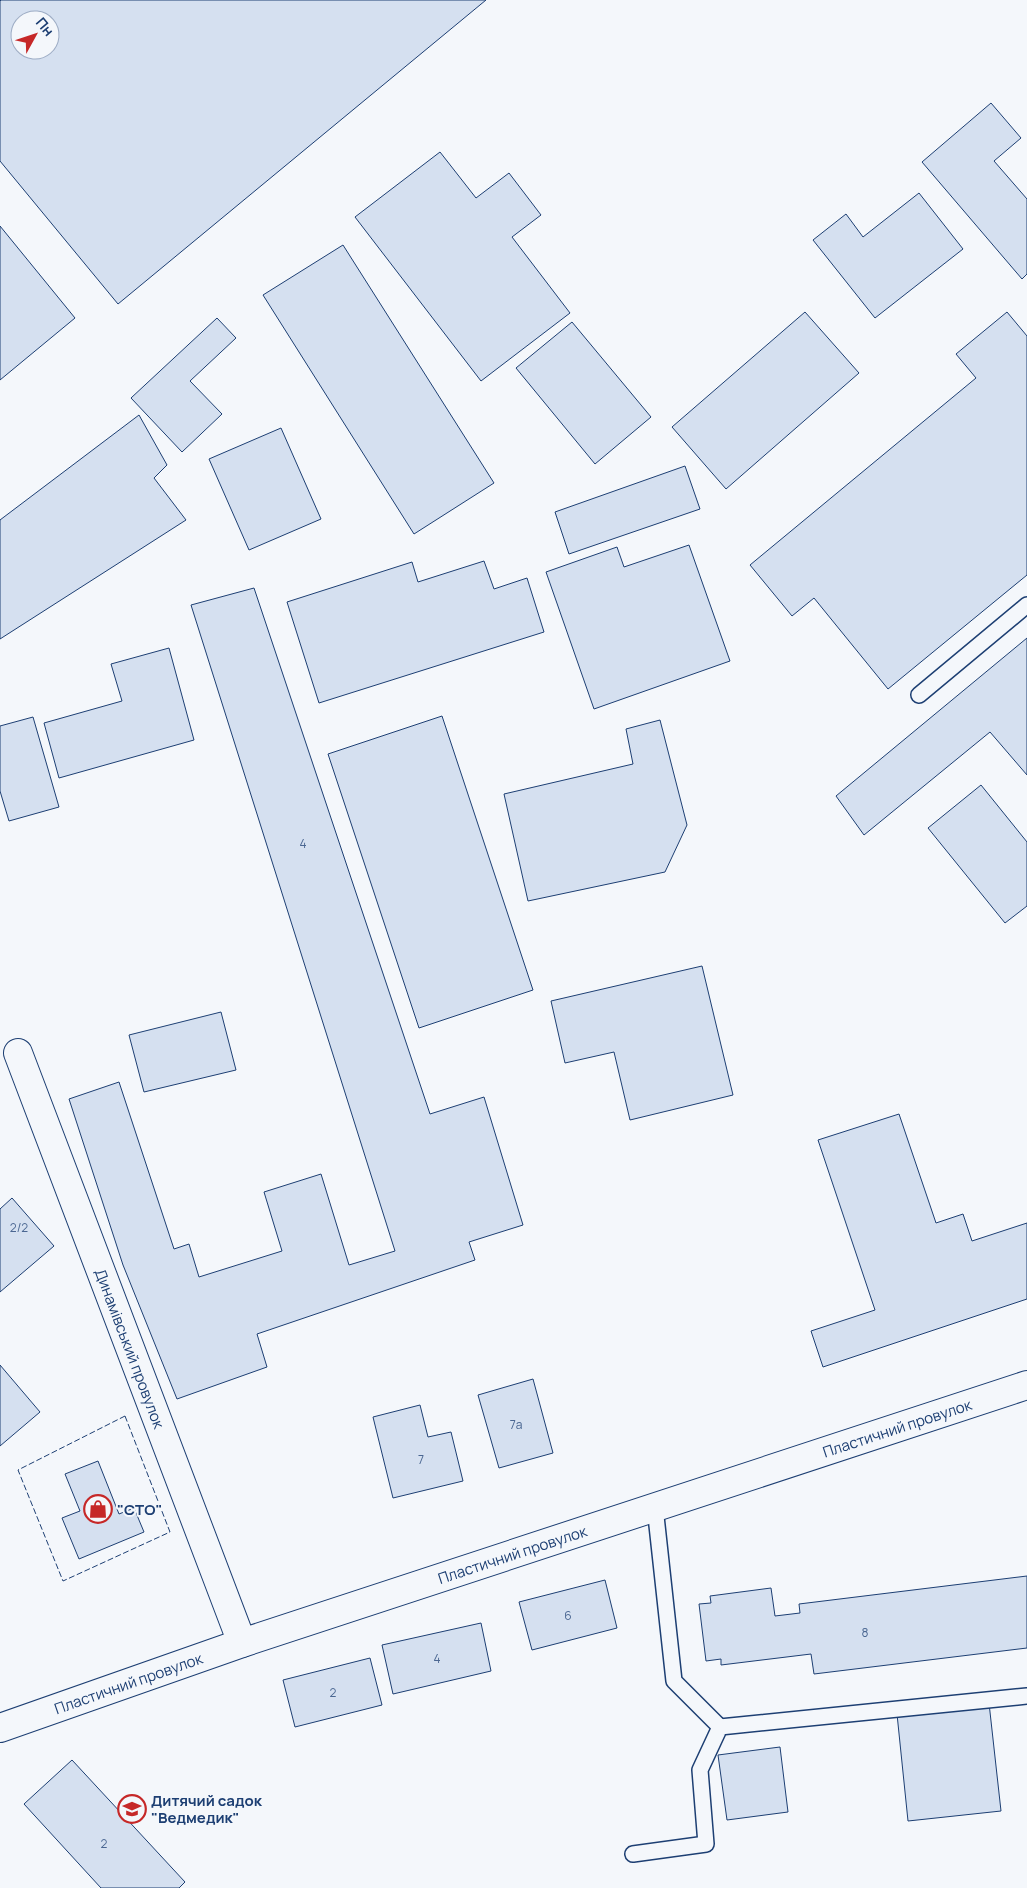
<svg xmlns="http://www.w3.org/2000/svg" width="1027" height="1888" font-family="Manrope,sans-serif">
<style>
.building{fill:#d5e0f0;stroke:#1d3f73;fill-rule:evenodd}
.lines{fill:none;stroke-linecap:round;stroke-linejoin:round}
.lane-casing{stroke:#1d3f73;stroke-width:18}
.street-casing{stroke:#1d3f73;stroke-width:30}
.lane{stroke:#f4f7fb;stroke-width:15}
.street{stroke:#f4f7fb;stroke-width:28}
.fence{stroke:#1d3f73;stroke-width:1;stroke-dasharray:6 2.5;stroke-linecap:butt}
.labels{text-anchor:middle;dominant-baseline:central;stroke-width:4;stroke-linejoin:round;paint-order:stroke}
.number-label{font-size:12px;fill:#4b6792}
.street-label{font-size:15px;fill:#1d3f73;stroke:#f4f7fb}
.poi-label{font-size:15px;font-weight:bold;fill:#1d3f73;stroke:#f4f7fb;text-anchor:start}
</style>
<rect width="100%" height="100%" fill="#f4f7fb"/>
<!-- building -->
<path class="building" d="M1,0H486L118,304L0,161V1ZM20,20H50V50H20Z
M991,103L1021,138L994,161L1027,199V274L1022,279L922,162Z
M440,152L476,198L509,173L541,215L512,237L570,313L481,381L355,217Z
M919,193L963,249L875,318L813,240L846,214L863,237Z
M0,226L75,318L0,380Z
M343,245L494,483L414,534L263,295Z
M805,312L859,373L726,489L672,427Z
M1007,312L1027,336V575L888,689L814,598L792,616L750,565L976,378L956,354Z
M217,318L236,338L190,381L222,414L182,452L131,398Z
M572,322L651,417L595,464L516,368Z
M139,415L167,465L154,478L186,520L0,639V520Z
M281,428L321,519L249,550L209,459Z
M685,466L700,509L569,554L555,512Z
M689,545L730,661L594,709L546,572L617,547L624,567Z
M484,561L494,589L527,578L544,632L319,703L287,602L412,562L418,582Z
M254,588L430,1114L484,1097L523,1225L469,1242L475,1260L257,1334L267,1367L177,1399L123,1265L69,1099L119,1082L174,1249L189,1244L199,1277L282,1251L264,1192L321,1174L349,1265L395,1251L191,605Z
M1027,638V775L990,732L864,835L836,796Z
M169,648L194,740L59,778L44,723L122,701L111,664Z
M442,716L533,990L419,1028L328,754Z
M33,717L59,807L9,821L0,791V726Z
M660,720L687,825L665,872L528,901L504,794L633,764L626,729Z
M981,785L1027,842V906L1005,923L928,828Z
M702,966L733,1095L630,1120L614,1052L565,1063L551,1001Z
M221,1012L236,1070L144,1092L129,1035Z
M899,1114L936,1223L963,1214L972,1241L1027,1223V1299L823,1367L811,1331L875,1310L818,1140Z
M12,1198L54,1246L0,1292V1209Z
M0,1365L40,1412L0,1446Z
M533,1379L553,1453L499,1468L478,1395Z
M420,1405L428,1437L451,1432L463,1481L393,1498L373,1417Z
M98,1461L119,1514L134,1508L144,1532L79,1559L62,1518L80,1511L65,1474Z
M1027,1576V1648L814,1674L811,1654L721,1665V1659L706,1661L699,1604L711,1603L710,1596L771,1588L775,1616L800,1613L799,1604Z
M605,1580L617,1628L532,1650L519,1602Z
M481,1623L491,1671L393,1694L382,1645Z
M370,1658L382,1705L295,1727L283,1680Z
M989,1703L1001,1811L908,1821L897,1714Z
M780,1747L788,1812L727,1820L718,1755Z
M72,1760L185,1882L179,1888H101L24,1804Z"/>
<g class="lines">
<defs>
<path id="lane" d="M919,695L1027,605
M655,1507L674,1681L720,1727L1027,1696
M633,1854L706,1844L700,1770L720,1727"/>
<g id="street">
<path id="s1" d="M18,1053L242,1643"/>
<path id="s2" d="M0,1728L242,1643L1027,1385"/>
</g>
</defs>
<!-- lane casing -->
<use href="#lane" class="lane-casing"/>
<!-- street casing -->
<use href="#street" class="street-casing"/>
<!-- lane -->
<use href="#lane" class="lane"/>
<!-- street -->
<use href="#street" class="street"/>
<!-- fence -->
<path class="fence" d="M125,1416L170,1532L63,1581L18,1470Z"/>
</g>
<!-- icons -->
<defs>
<symbol id="shop-ring" viewBox="-11 -11 22 22"><circle r="9.5" fill="#f4f7fb" stroke="#c62828" stroke-width="1.5"/><path d="M-5-2.5h2.3a2.7 3.5 0 0 1 5.4 0H5L5.5 6h-11ZM-1.5-2.5h3a1.5 2.3 0 0 0-3 0Z" fill="#c62828"/></symbol>
<symbol id="school-ring" viewBox="-11 -11 22 22"><circle r="9.5" fill="#f4f7fb" stroke="#c62828" stroke-width="1.5"/><path d="M0-5L7-2L0 1L-7-2ZM-4 1L0 2.5L4 1V4Q0 6-4 4Z" fill="#c62828"/></symbol>
</defs>
<g fill-rule="evenodd">
<use href="#shop-ring" x="82" y="1493" width="32" height="32"/>
<use href="#school-ring" x="116" y="1793" width="32" height="32"/>
</g>
<g class="labels">
<!-- number labels -->
<g class="number-label">
<text x="303" y="843">4</text>
<text x="19" y="1227">2/2</text>
<text x="516" y="1424">7а</text>
<text x="421" y="1459">7</text>
<text x="568" y="1615">6</text>
<text x="865" y="1632">8</text>
<text x="437" y="1658">4</text>
<text x="333" y="1692">2</text>
<text x="104" y="1843">2</text>
</g>
<!-- street labels -->
<g class="street-label">
<text stroke="none"><textPath href="#s1" startOffset="316">Динамівський провулок</textPath></text>
<text stroke="none"><textPath href="#s2" startOffset="946">Пластичний провулок</textPath></text>
<text stroke="none"><textPath href="#s2" startOffset="541">Пластичний провулок</textPath></text>
<text stroke="none"><textPath href="#s2" startOffset="136">Пластичний провулок</textPath></text>
</g>
<!-- poi labels -->
<g class="poi-label">
<text x="117" y="1509">"СТО"</text>
<text x="151" y="1800">Дитячий садок<tspan x="151" dy="17">"Ведмедик"</tspan></text>
</g>
</g>
<!-- north arrow -->
<g transform="translate(35 35) rotate(50)"><circle r="24" fill="#f4f7fb" stroke="#9eadc5"/>
<path d="M0-4L9 19L0 12L-9 19Z" fill="#c62828"/>
<text y="-8" font-size="14" font-weight="bold" text-anchor="middle" fill="#1d3f73">Пн</text>
</g>
</svg>
